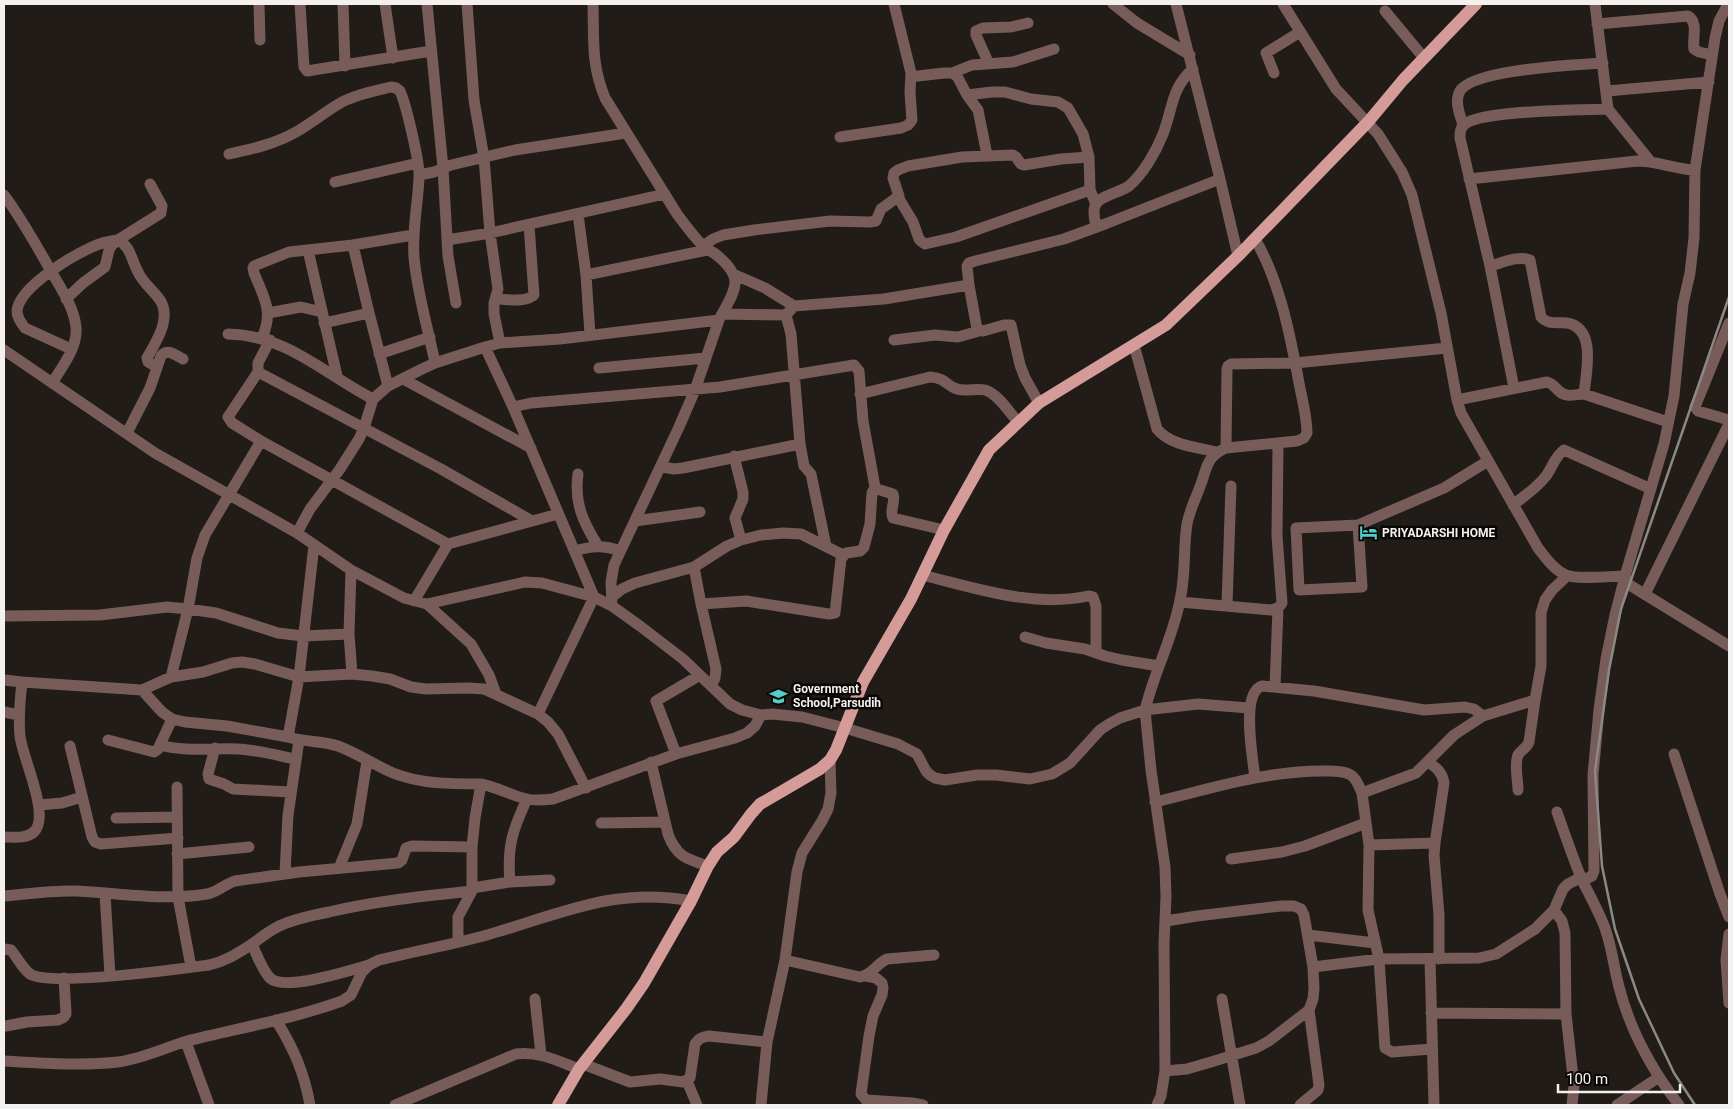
<svg xmlns="http://www.w3.org/2000/svg" width="1733" height="1109" font-family="Roboto,sans-serif">
<style>
.lines{fill:none;stroke-linecap:round;stroke-linejoin:round}
.minor{stroke:#775c5a;stroke-width:11}
.major{stroke:#d49b98;stroke-width:12}
.rail{stroke:#8c8884;stroke-width:2.5}
.labels{text-anchor:middle;dominant-baseline:central;stroke-width:5;stroke-linejoin:round;paint-order:stroke}
.poi-label{font-size:12px;font-weight:bold;fill:#f4f0ed;stroke:#090705;text-anchor:start}
</style>
<rect width="100%" height="100%" fill="#211c17"/>
<g class="lines">
<!-- minor -->
<path class="minor" d="M259,4L260,40
M300,4L304,67L307,71L431,51
M343,4L345,66
M385,4L393,58
M427,4L443,168L448,256L456,303
M467,4L474,100L484,158L490,233L498,289L494,303V314L500,343
M894,4L911,73L913,76H918L944,73H952L957,76L967,95L978,110L987,155
M1113,4L1137,23L1190,55
M1176,4L1220,179L1238,256
M1283,4L1336,89L1378,134L1402,172L1412,195L1441,313L1457,400L1461,413L1538,548C1546,558 1554,570 1566,575C1578,580 1611,576 1625,576L1628,584L1729,646
M1595,4L1608,109L1650,161
M1385,11L1424,58
M1597,24L1688,16C1699,23 1692,38 1694,49L1699,52L1712,55
M988,62L976,35V31L983,28L1011,27L1028,23
M952,73L972,65L1013,62L1054,49
M1274,73L1266,53L1300,32
M1607,91L1709,82
M967,95L992,92H1005L1031,99L1058,102L1068,108L1083,134L1089,157L1090,190L1096,204
M1463,125C1460,115 1454,101 1460,91C1473,69 1577,65 1603,63
M840,137L901,128L908,125L912,120L910,92L911,73
M229,154C252,149 275,144 296,132C312,123 326,111 342,102C357,94 374,91 391,87L396,88L400,91C406,104 420,163 419,177C418,204 412,230 414,257C417,293 428,328 435,363
M419,175L434,172L451,165L515,150L626,133
M1469,179L1637,161C1657,161 1675,169 1695,170
M335,182L418,163
M4,195C22,219 36,245 51,271C60,287 74,307 76,327C78,347 62,367 52,383
M898,197L913,222L919,239L922,242L925,244L956,237L1090,190
M578,214L586,275L707,250
M1096,227C1095,221 1092,210 1096,204C1100,196 1121,192 1129,186C1143,174 1156,152 1163,134C1173,108 1171,88 1193,69
M447,240L490,233L665,194
M353,245L369,313L388,386
M703,246L713,239L723,235L754,230L830,221L870,222L876,221L881,209L899,196L893,178L894,173L898,170L908,166L962,157L1013,155L1016,157L1021,164L1024,165L1061,159L1089,157
M308,250L337,376
M1490,266C1502,263 1518,255 1530,260L1541,317C1548,325 1557,322 1567,323C1597,328 1586,373 1584,394
M733,274L765,288L794,306
M586,275L590,335
M969,285L967,266L969,263L975,261L1064,239L1105,224L1220,179
M66,299L83,283L105,267L109,250L112,245L118,240L161,213L162,206L150,184
M496,299C507,299 525,303 534,295L529,225
M268,313L301,307L322,312
M722,314L786,315L794,306L884,299L969,285L977,329L983,331L1004,325H1011L1020,365L1025,378L1039,403
M324,323L369,313
M1729,323L1695,407L1698,411L1729,420
M228,334C287,335 324,374 373,399
M262,338C274,311 264,298 254,273L253,268L254,266L289,252L353,245L413,235
M894,340L935,335L958,337L979,331
M1134,345L1157,429C1171,446 1197,447 1217,452
M71,349L25,328C21,323 17,317 17,311C19,287 72,256 92,247C100,243 109,241 118,240C130,245 132,261 138,272C143,283 153,290 160,300C172,318 156,342 147,358L148,362L157,367
M4,350L155,453L297,533L351,570L404,598L427,604L525,582L542,583L594,597L612,606L640,626L683,659L730,704L742,710L761,715L772,714L802,717L845,728L898,744L917,754L926,771L930,775L935,778L945,780L977,775H996L1030,779L1052,774L1070,763L1100,730L1109,724L1120,718L1145,710L1151,770L1165,867L1166,897L1164,943L1165,1071L1187,1069L1211,1062L1256,1048L1269,1041L1309,1010L1313,999L1314,988L1313,967L1379,959L1368,910L1369,845L1362,793L1416,773L1454,735L1483,716L1535,700L1541,666V613L1545,600L1552,590L1567,576
M379,354L430,337
M599,368L706,358
M258,372L441,469L532,521
M403,379L531,448
M1514,388L1490,266L1460,138C1460,132 1460,128 1465,124C1483,110 1581,110 1608,109
M860,394L930,377C946,378 945,385 957,389C966,392 976,388 985,390C998,394 1009,412 1018,422
M1457,400L1547,382C1554,384 1555,388 1560,392C1568,398 1576,394 1584,394L1668,422
M513,407L531,403L720,387L854,365L859,371L863,421L875,487L877,489L893,494C896,502 889,510 893,518L944,530
M127,433L150,388L161,356C168,348 175,355 183,359
M261,441L232,423L228,417L258,372V363L270,340
M800,444L804,466L811,474L826,546
M1226,448L1227,369L1228,366L1231,364L1295,363L1447,348
M734,456L743,492V499L735,518L741,540
M662,467L674,469L683,468L800,444L791,334L786,315
M578,474C574,503 583,522 598,546
M1513,505C1524,496 1537,488 1546,476C1552,468 1555,456 1564,450L1651,489
M635,521L700,512
M1358,525L1296,528L1299,590L1362,587L1358,525L1444,488L1488,461
M297,533L310,509L340,469L359,439L364,428L373,399L388,386L422,369L435,363L485,347
M314,545L299,677L288,737C304,742 324,741 338,746C357,753 374,765 393,773C420,784 452,784 481,784
M575,551C591,546 604,545 620,551
M694,567L701,604L716,669L715,678L711,686
M351,570L349,634L352,674
M922,575C976,588 1033,608 1088,596L1093,597L1096,606V652
M1645,594L1729,424
M612,597L622,589L635,583L694,567L727,546L741,540L761,535L783,533L801,534L843,555
M414,601L448,544
M1180,602L1271,610L1278,608L1282,603L1277,536L1278,444
M427,604L471,644L489,675L496,694
M701,604L746,601L829,614L835,613L841,559L846,553L860,551L864,547L870,524L872,493L875,487
M1227,605L1231,486
M612,606L611,582L614,565L679,427L695,390L719,320
M4,616L100,615L167,607L188,609L216,613L278,633L303,636L349,634
M1025,637L1046,643L1085,649L1105,656L1122,660L1159,666
M171,677L188,609L197,558L205,535L261,441L448,544L558,514
M4,680L22,682
M1275,687L1278,608
M142,690L171,677L203,672L232,663L242,662L255,664L299,677L352,674L372,676L390,679L411,687L426,689L468,688L484,689L538,714L548,722L558,734L586,788
M1249,708L1198,704L1145,710C1154,672 1173,638 1180,600C1186,575 1183,549 1187,524C1190,509 1196,498 1201,484C1207,467 1207,456 1226,448L1297,441L1304,438L1307,433C1307,416 1302,399 1299,383C1290,334 1280,282 1255,239
M4,712L19,715
M538,714L594,597L513,407L485,347L500,343L560,339L719,320C724,309 736,293 735,281C734,270 722,259 714,253C711,251 707,250 704,247C694,237 686,226 677,214L605,98C591,64 594,40 593,4
M108,740L154,752L158,749L172,719
M160,745C185,752 212,748 238,749C257,750 276,755 295,759
M70,746L92,837L95,842L101,844L178,838
M215,748L208,774L209,779L224,784L233,789L290,792
M676,754L656,701L700,675
M1674,754L1720,894L1729,917
M651,762L668,834C676,856 686,859 708,866
M1428,762C1437,768 1442,772 1444,783L1435,843L1434,855L1439,915V959
M1255,778C1253,759 1240,693 1262,686L1314,691L1424,710L1465,707L1474,709L1483,716
M177,787L178,897L191,967
M1518,790C1518,780 1514,764 1518,755C1521,750 1527,748 1529,742L1535,700
M1155,802C1210,789 1265,771 1322,771C1331,771 1341,770 1349,774C1356,777 1359,786 1362,793
M39,805L62,803L82,797
M1557,812C1565,835 1573,858 1582,880C1590,896 1599,912 1605,928C1612,948 1614,968 1619,987C1630,1030 1652,1070 1679,1105
M116,818L177,817
M601,823L665,822
M4,837C13,837 26,839 34,832C51,816 22,757 20,736C18,718 20,700 22,682L142,690L162,712L172,719L185,722L227,726L288,737
M1369,845L1435,843
M177,854L249,847
M1231,859L1282,852L1305,846L1366,823
M339,868L357,824L367,761
M285,873L288,815L299,740
M510,882C507,847 512,831 527,799
M472,888L510,882L550,880
M105,894L110,976
M4,896C28,894 52,890 77,891C120,893 165,901 207,894C218,892 225,884 235,881L299,872L398,863L402,860L406,848L412,846L472,847
M1554,910L1562,921L1565,933L1566,1014L1574,1086L1572,1105
M1166,921L1197,916L1281,906H1294L1301,909L1304,915L1313,967
M1729,934L1726,960L1729,1003
M1308,935L1375,943
M458,942V917L472,891V847L475,818L481,784C497,787 510,795 526,799C535,801 544,800 553,799L676,754L735,738L747,733L755,726L761,715
M252,944C262,937 272,928 284,924C298,918 314,915 329,912C376,901 424,896 472,891
M4,949L11,950C17,957 22,968 30,974C51,987 179,969 209,965C226,961 238,953 252,944C257,955 262,970 270,978C284,992 351,970 369,965
M1430,959L1434,1105
M785,960L860,977C872,975 876,964 887,959L934,955
M866,976L876,978L882,983L883,988L882,995L873,1016L869,1036L861,1094L866,1100L912,1103L923,1105
M535,999L541,1055
M1222,999L1240,1105
M1431,1013L1566,1014
M276,1020C294,1049 304,1072 310,1105
M6,1026L27,1022L58,1020L64,1017L66,1014L64,978
M186,1042L209,1105
M1432,1049L1392,1052L1385,1048L1379,959L1479,958L1496,954L1535,929L1554,910L1563,889L1568,884L1576,880L1588,878L1592,876L1594,871L1593,775L1599,710L1606,659L1615,615L1625,576L1664,444L1674,396L1683,304L1690,273L1694,238L1695,170L1715,38L1719,21L1728,4
M4,1061C41,1063 81,1066 118,1062C142,1059 164,1048 187,1041C239,1028 292,1019 342,1001L351,995L362,972L369,965L379,960C415,951 451,945 487,935C558,915 615,886 691,901
M583,1064L630,1082L660,1079L683,1082L690,1078L695,1044C699,1038 702,1037 709,1036L767,1042
M687,1081L697,1105
M395,1105L516,1054C539,1051 558,1061 579,1069
M761,1105L767,1042L785,960L797,872L802,853L822,821L828,809L831,793L830,760
M1157,1105L1161,1096L1165,1071
M1300,1105L1318,1090L1319,1085L1309,1010
M1617,1105L1659,1077"/>
<!-- major -->
<path class="major" d="M558,1105L579,1069L626,1009L644,983L691,901L708,866L717,852L734,837L751,814L760,804L820,769L830,760L836,750L863,682L911,599L944,530L989,450L1039,403L1166,325L1238,256L1368,122L1403,80L1476,4"/>
<!-- rail -->
<path class="rail" d="M1695,1105L1674,1073L1639,999L1615,929L1602,866L1595,771L1609,670L1621,609L1729,297"/>
</g>
<!-- icons -->
<defs>
<symbol id="hotel-bare" viewBox="-9 -9 18 18"><path d="M-6-4.5h1.5V1H6V5H4.5V3h-9V5H-6ZM-4 0a1.8 1.8 0 1 1 3.6 0ZM.5 0V-2.5h3Q6-2.5 6 0Z" fill="#53cdca" stroke="#090705" stroke-width="2.5" paint-order="stroke"/></symbol>
<symbol id="school-bare" viewBox="-9 -9 18 18"><path d="M0-5L7-2L0 1L-7-2ZM-4 1L0 2.5L4 1V4Q0 6-4 4Z" fill="#53cdca" stroke="#090705" stroke-width="2.5" paint-order="stroke"/></symbol>
</defs>
<g fill-rule="evenodd">
<use href="#hotel-bare" x="1356" y="520" width="25" height="25"/>
<use href="#school-bare" x="766" y="684" width="25" height="25"/>
</g>
<g class="labels">
<!-- poi labels -->
<g class="poi-label">
<text x="1382" y="533">PRIYADARSHI HOME</text>
<text x="793" y="689">Government<tspan x="793" dy="14">School,Parsudih</tspan></text>
</g>
</g>
<!-- border -->
<rect width="1733" height="1109" fill="none" stroke="#f4f0ed" stroke-width="10"/>
<!-- scale -->
<path d="M1558 1084v8h122v-8" fill="none" stroke="#f4f0ed" stroke-width="2.5"/>
<text x="1566" y="1084" font-size="15" fill="#f4f0ed" stroke="#090705" stroke-width="4" paint-order="stroke">100 m</text>
</svg>
